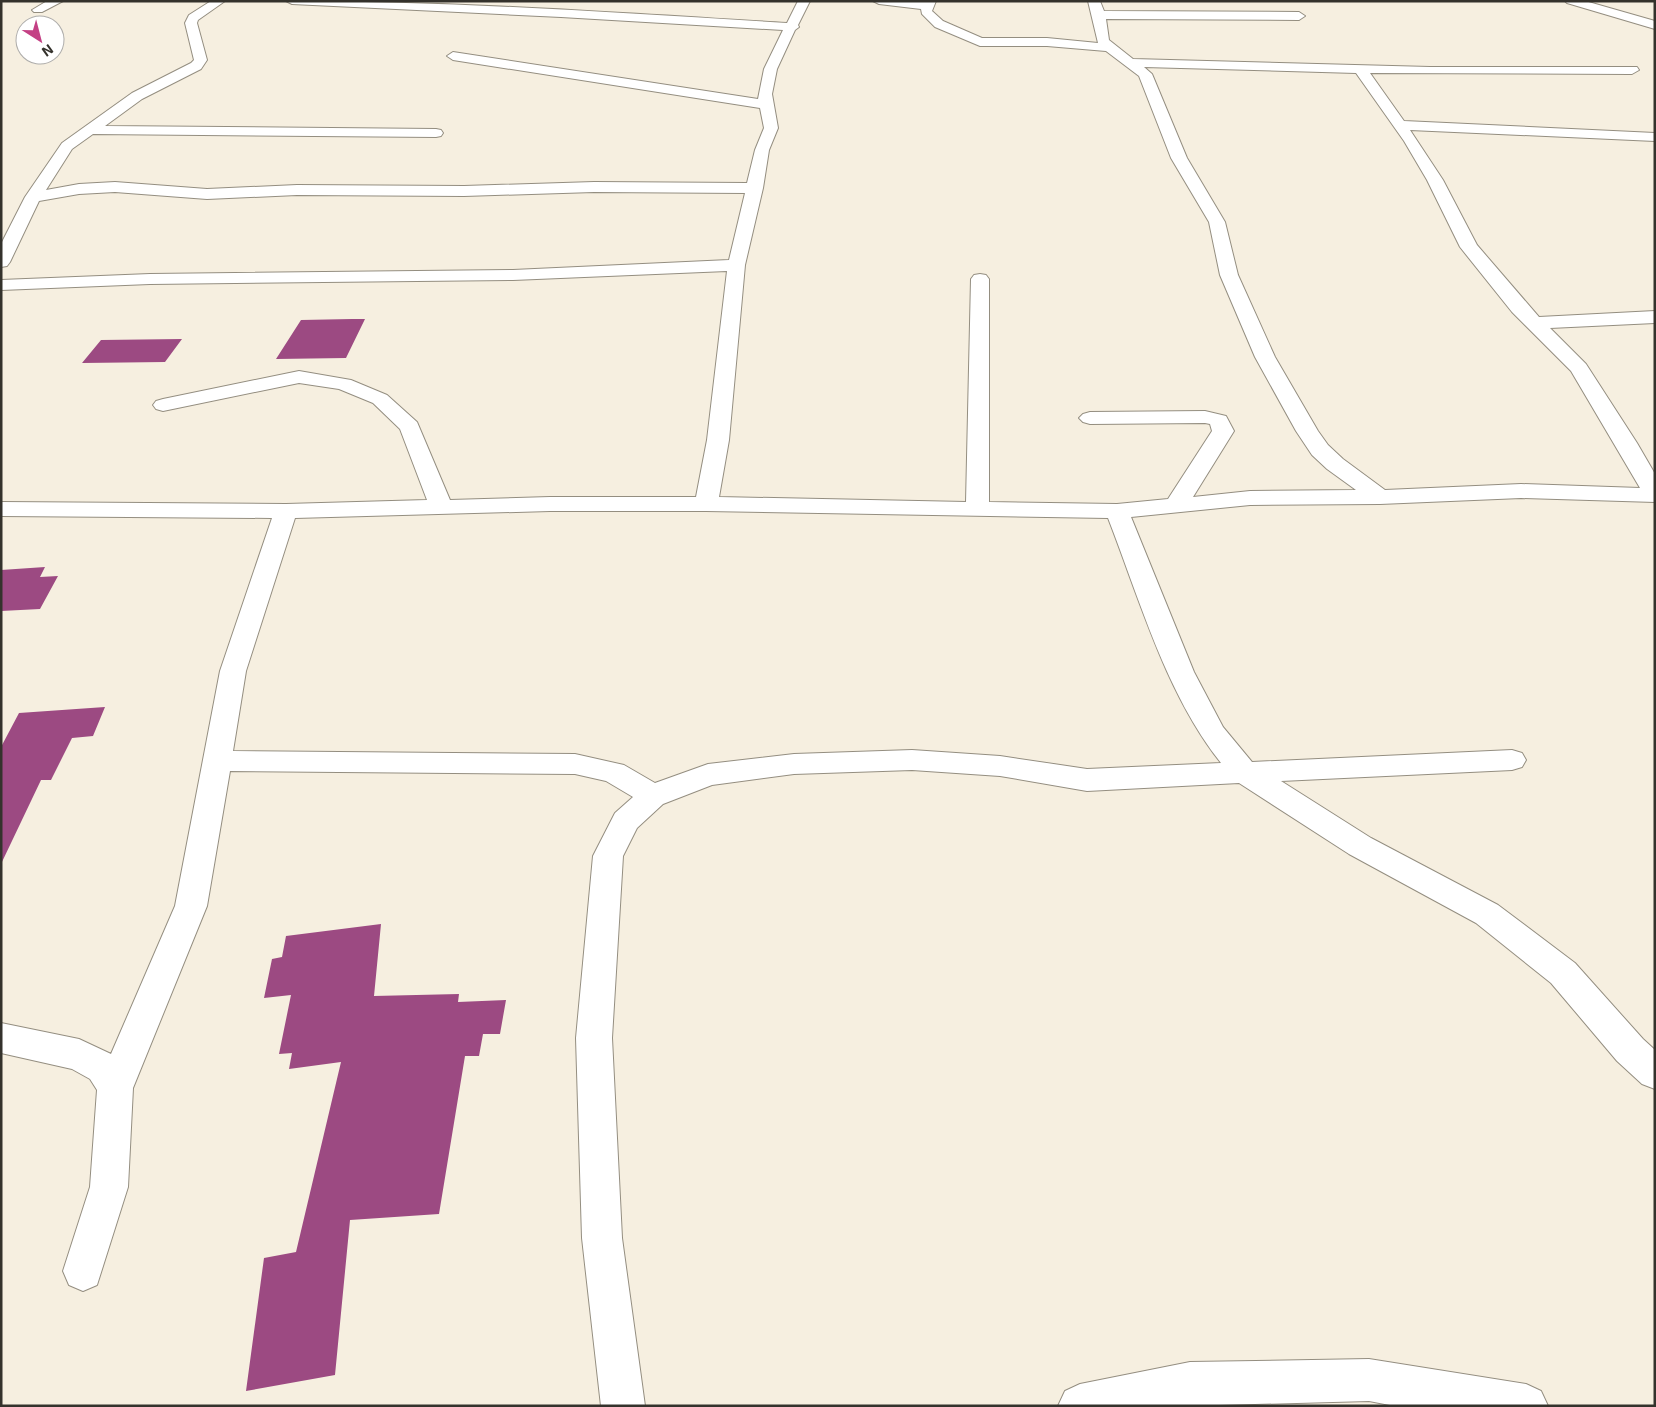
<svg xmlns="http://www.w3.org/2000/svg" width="1656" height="1407" font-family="'Exo 2',sans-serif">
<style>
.building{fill:#9c4a82}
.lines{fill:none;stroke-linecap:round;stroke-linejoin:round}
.minor-casing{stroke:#948e80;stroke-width:2}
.minor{fill:#fff;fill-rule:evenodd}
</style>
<rect width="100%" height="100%" fill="#f6efe0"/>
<!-- building -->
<path class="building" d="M352,319H365L346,358L276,359L301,320Z
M182,339L165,362L82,363L101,340Z
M45,567L40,577L58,576L40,609L1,611V570Z
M105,707L93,736L72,738L51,780H41L1,864V747L19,713Z
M381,924L374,996L459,994L458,1002L506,1000L500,1034H483L479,1056H465L439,1214L350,1220L335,1375L246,1391L264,1258L296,1252L341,1062L289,1069L292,1053L279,1054L291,995L264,998L272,959L282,957L286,936Z"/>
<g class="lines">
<defs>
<path id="minor" d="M47,1H63L42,12H34L32,10Z
M211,1H225L198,20L197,23L207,60L201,69L142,99L105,126L436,129L441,130L443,133L441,136L436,137L93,134L72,149L46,190L79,184L115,182L207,189L297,185L464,186L594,182L747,183L755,150L764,128L760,108L453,60L447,56L453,52L758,99L764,69L783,30L561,17L292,4L286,1C453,1 620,13 787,23L798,1H810L798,25L799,27L795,30L777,69L772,94L778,128L769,150L763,188L745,265L729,440L719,497L966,502L971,279L974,275L980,274L986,275L989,279V502L1117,504L1168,499L1212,431L1210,424L1205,423L1090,424L1083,422L1079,418L1083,414L1090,412L1205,411L1226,416L1234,431L1193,497L1250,491L1356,490L1327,469L1312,455L1296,431L1255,357L1220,275L1209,222L1171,158L1139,76L1106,51L1047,46H980L935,27L922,14L921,9L879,4L873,1H936L932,11L943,21L982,38H1047L1098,43L1088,1H1100L1104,11L1299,12L1305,16L1299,20L1106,19L1109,40L1133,59L1430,67H1637L1639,70L1632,74L1370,73L1404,121L1655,133V141L1410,130L1443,180L1477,245L1539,317L1655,311V323L1550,328L1586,364L1637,443L1655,474V502L1521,498L1380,504L1250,505L1131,517L1194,672L1223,727L1252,762L1512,750L1522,753L1526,760L1522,767L1512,770L1281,781L1371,838L1498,905L1575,963L1643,1039L1655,1050V1089L1642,1084L1617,1061L1551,983L1476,923L1349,854L1239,783L1087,791L1000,776L912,770L794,774L712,785L663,804L637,828L623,856L612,1038L622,1238L645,1406H601L582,1238L576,1038L593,856L615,813L633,797L606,781L575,774L230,771L207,906L133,1088L128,1187L97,1285L83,1291L69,1285L63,1271L90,1187L97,1090L90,1079L72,1069L1,1053V1023L79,1039L111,1054L175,906L220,671L272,518L1,516V502L286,504L427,500L400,429L373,403L339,389L299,383L163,411L156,409L153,405L156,401L163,399L299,371L351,380L387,395L417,422L450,500L550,497H696L707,440L727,271L513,280L150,284L1,290V280L150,274L513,270L729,260L745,193L594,192L464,196L297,195L207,199L115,192L79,194L39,201L10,262L7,266L1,267V244L25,197L62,143L132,93L191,63L194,60L185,23L189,15ZM1144,67L1356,73L1404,141L1427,180L1460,247L1512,312L1571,371L1640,488L1521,484L1385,490L1343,459L1328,445L1318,431L1275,357L1238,275L1225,222L1187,158L1152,74ZM550,511H706L1108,518C1140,600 1166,694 1221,763L1087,769L1000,756L912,750L794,754L708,764L655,783L624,765L575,754L233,751L246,671L295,518Z
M1565,1H1585L1655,21V29L1567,3Z
M1369,1359L1526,1384L1541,1391L1548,1406H1395L1369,1401L1184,1406H1058L1065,1391L1080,1384L1190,1362Z"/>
</defs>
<!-- minor casing -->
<use href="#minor" class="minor-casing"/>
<!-- minor -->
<use href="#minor" class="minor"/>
</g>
<!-- border -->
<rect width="1656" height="1407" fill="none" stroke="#34322c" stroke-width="5"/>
<!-- north arrow -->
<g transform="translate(40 40) rotate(144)"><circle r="24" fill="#ffffff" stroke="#aeadab"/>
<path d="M0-4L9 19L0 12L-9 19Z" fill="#c44084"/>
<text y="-8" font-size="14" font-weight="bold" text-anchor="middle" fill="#34322c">N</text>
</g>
</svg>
